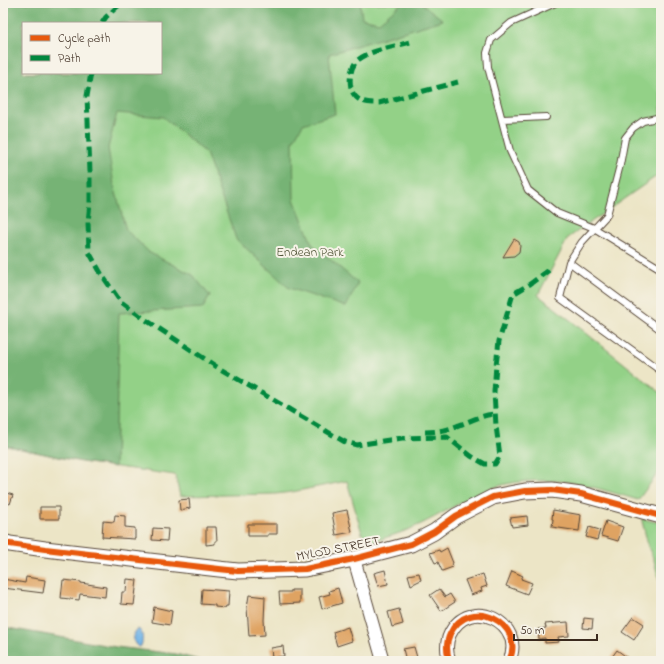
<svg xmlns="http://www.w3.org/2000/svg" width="664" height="664" font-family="'Indie Flower',sans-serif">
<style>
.green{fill:#93d187;stroke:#677e52;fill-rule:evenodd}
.forest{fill:#76b374;stroke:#586e49;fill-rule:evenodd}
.water{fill:#71b4e7;stroke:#566f82}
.building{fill:#dfa362}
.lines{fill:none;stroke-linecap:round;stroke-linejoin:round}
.service-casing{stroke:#564637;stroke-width:8}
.minor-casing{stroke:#564637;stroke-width:14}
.tertiary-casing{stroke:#564637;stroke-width:17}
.service{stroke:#fff;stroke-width:6}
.minor{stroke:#fff;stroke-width:12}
.tertiary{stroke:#fff;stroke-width:15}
.quiet{stroke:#00873e;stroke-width:5;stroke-dasharray:10 5;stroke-linecap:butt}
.cycleway-casing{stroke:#f7f3e8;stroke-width:8}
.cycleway{stroke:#e8590c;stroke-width:6}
.labels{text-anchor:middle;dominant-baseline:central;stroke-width:4;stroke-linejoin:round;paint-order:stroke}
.park-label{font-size:13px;fill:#515438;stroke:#f7f3e8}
.street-label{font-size:13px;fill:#3b2a1e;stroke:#f7f3e8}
</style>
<rect width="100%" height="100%" fill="#f7f3e8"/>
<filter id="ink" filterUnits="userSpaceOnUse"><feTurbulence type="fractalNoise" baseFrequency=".025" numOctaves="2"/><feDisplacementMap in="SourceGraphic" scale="8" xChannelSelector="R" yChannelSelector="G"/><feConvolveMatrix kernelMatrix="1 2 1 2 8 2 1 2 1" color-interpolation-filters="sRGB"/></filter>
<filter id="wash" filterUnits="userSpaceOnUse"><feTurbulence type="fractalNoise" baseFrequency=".012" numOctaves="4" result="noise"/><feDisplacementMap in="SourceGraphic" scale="16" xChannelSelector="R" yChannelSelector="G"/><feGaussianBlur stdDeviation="0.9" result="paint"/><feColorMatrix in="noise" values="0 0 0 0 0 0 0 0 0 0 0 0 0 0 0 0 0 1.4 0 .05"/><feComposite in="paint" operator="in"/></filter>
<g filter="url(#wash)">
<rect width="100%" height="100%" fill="#ece5c6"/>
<!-- green -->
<path class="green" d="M3,3H661V173L568,238L538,295L555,308L661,393V469L638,500C621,495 605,490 588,486C562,479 532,479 506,484C476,491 450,510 423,523C405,532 385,538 365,544L347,481L292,492L275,494L180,496L175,475L82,462L3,445ZM23,23H161V73H23Z
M642,519L661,523V588L654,560L649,549L642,521Z"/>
<!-- forest -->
<path class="forest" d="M3,3H360L362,18L379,22L402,3H421L443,20L329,54L335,114L303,124L293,141L294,199L312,244L358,283L346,307L289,288L236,239L206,153L163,117L117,113L108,148L114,185L126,230L150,253L193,275L210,296L203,308L119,313L115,467L82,462L3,445ZM23,23H161V73H23Z
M3,627L116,647L176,654L203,661H3Z"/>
<!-- water -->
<path class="water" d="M138,629C144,632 143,641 141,646L139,647L135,644C133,639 133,632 138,629Z"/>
<g id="blocks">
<!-- building -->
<path class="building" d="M514,239L519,242L520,246L519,252L514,256L503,257Z
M3,492L13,495L10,504L3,501Z
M189,499L190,508L180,510L179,500Z
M40,507H59V519H40Z
M347,510L352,532L336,535L332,513Z
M553,510L581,515L579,531L552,527L553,519H552Z
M115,515L125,516V527L135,528V539L102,537L103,521L114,522Z
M527,516L528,525L512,527L510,518Z
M606,521L623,527L618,541L601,536Z
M248,524H277V534H268V536H248Z
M206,527H216L217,541H215V544L206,545Z
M589,527L600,530L597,540L586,537Z
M153,528L168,529L167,541L152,540Z
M447,548L453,563L451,564L453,567L442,571L438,562L435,563L430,553L439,550L440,552Z
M385,570L388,584L378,586L374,573Z
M512,571L523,576L521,579L532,583L527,594L506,586Z
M419,573L421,580L411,585L408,575Z
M483,574L487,586L481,588L482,591L471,595L465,580Z
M26,577L45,580L43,593L3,588V579L25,583Z
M127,579L137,580L134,605L121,604L122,592H126Z
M63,580L81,582V583L106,587L105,597L80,594L79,600L61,598Z
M338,588L342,603L322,609L319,597L330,594L329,591Z
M202,589L229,591L228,606H226L225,608L215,607V605L201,604Z
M439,589L445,597L450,594L455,602L441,611L430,595Z
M291,590H300V603L280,604L279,592H291Z
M249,595L265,597L264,620L265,635L249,636L247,608Z
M154,607L172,611L170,625L152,622Z
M399,609L403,624L392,627L388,612Z
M633,617L644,624L634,640L622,632Z
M584,618L593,619L592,629L583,628Z
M568,622L569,636L558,637L559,642L545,643V638L539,639L538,629L546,628L545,624Z
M348,627L352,641L337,646L333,632Z
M283,646L284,656L272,658L271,648Z
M414,647L418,661H406L403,649Z
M617,650L632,661H609Z"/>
</g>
</g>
<g filter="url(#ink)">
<use href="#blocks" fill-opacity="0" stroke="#564637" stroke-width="1"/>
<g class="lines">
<defs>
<path id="service" d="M555,3L511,23L491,40L487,53L488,67L510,151L528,190L557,213L594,228L661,269
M661,117L643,121L633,128L625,138L620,165L607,215L582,242L569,262L661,330
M502,119L546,117
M569,262L560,298L661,371"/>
<path id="minor" d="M354,559L383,661
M450,661C446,653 446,642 450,634C469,594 527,623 509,661"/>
<path id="tertiary" d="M3,542L10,544L45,549L219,569L238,571L305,569L354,559L411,544L434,532L456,516L493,497L525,491L552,490L581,494L661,516"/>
</defs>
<!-- service casing -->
<use href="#service" class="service-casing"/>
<!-- minor casing -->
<use href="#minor" class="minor-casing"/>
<!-- tertiary casing -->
<use href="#tertiary" class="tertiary-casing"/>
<!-- service -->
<use href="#service" class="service"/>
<!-- minor -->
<use href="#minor" class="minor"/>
<!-- tertiary -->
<use href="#tertiary" class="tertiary"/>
<!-- quiet -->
<path class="quiet" d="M102,23L106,17L118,6L138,3
M410,42C394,47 370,50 358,60C349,67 347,89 356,97C362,103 370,103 379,103L458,82
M91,73L87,96L90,172V203L88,222L89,252L102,275L120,301L143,318L217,367L345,442L357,445L402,438L447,437L471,456L485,464H495L500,456L496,426L494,392L496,365L499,341L513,294L530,284L549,270
M425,432C437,432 448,430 459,425C471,421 482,415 495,414"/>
<defs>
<path id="cycleway" d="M3,542L10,544L45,549L219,569L238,571L305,569L354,559L411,544L434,532L456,516L493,497L525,491L552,490L581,494L661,516
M450,661C446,653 446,642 450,634C469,594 527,623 509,661"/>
</defs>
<!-- cycleway casing -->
<use href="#cycleway" class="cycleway-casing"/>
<!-- cycleway -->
<use href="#cycleway" class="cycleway"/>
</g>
</g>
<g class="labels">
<!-- park labels -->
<g class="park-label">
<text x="310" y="252">Endean Park</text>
</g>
<!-- street labels -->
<g class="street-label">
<text transform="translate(338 549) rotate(-11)">MYLOD STREET</text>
</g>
</g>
<!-- margin -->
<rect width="664" height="664" fill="none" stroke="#f7f3e8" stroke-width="16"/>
<!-- legend -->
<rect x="22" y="22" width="140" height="52" fill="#f7f3e8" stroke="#aca397"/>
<rect x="30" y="35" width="20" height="6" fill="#e8590c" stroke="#aca397"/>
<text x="58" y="42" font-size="12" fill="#3b2a1e">Cycle path</text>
<rect x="30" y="55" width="20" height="6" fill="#00873e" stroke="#aca397"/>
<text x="58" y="62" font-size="12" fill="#3b2a1e">Path</text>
<!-- scale -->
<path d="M514 634v6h83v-6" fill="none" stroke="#3b2a1e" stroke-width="2"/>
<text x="520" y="634" font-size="12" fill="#3b2a1e" stroke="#f7f3e8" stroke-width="3" paint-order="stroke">50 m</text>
</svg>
